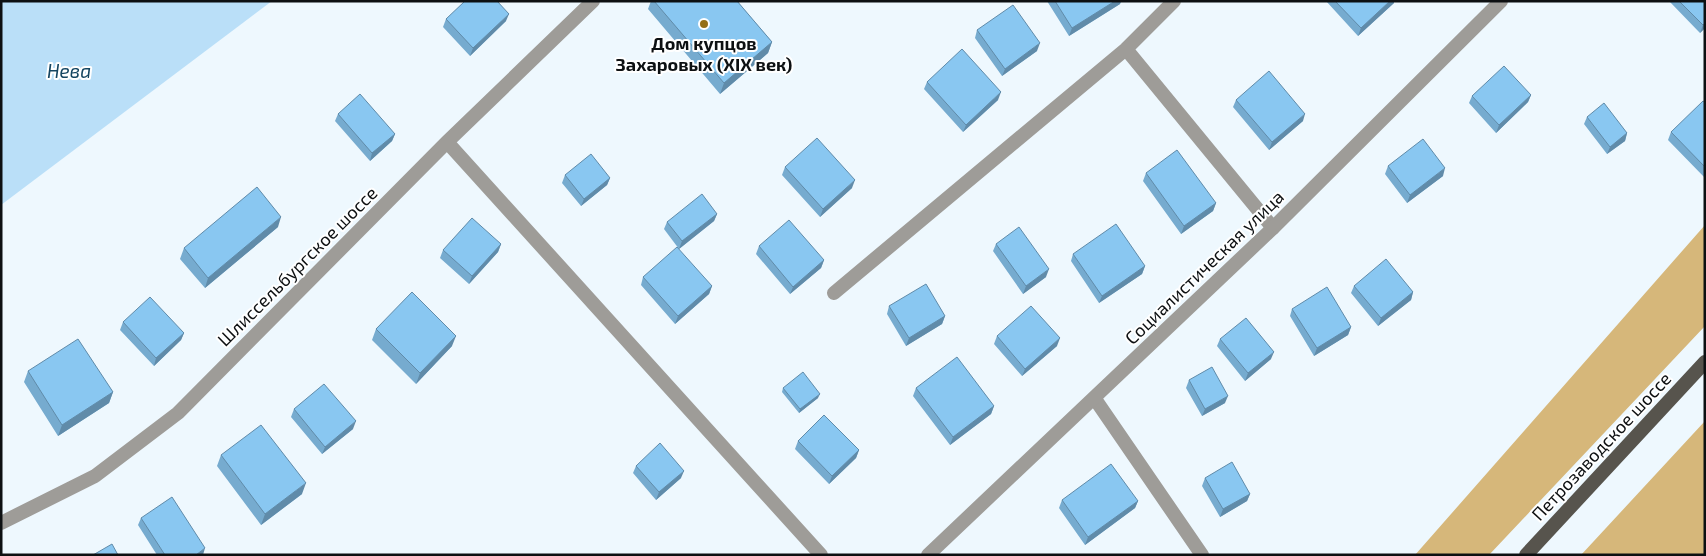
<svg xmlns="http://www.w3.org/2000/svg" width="1706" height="556" font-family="'Exo 2',sans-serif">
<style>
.forest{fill:#d6b77a}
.water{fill:#badff8}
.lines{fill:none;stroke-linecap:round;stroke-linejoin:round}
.service{stroke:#9e9c98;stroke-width:14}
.minor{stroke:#9e9c98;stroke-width:14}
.primary{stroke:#57544d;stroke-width:14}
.wall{fill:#76abcf}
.shaded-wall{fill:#608ba9}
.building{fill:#89c7f1;stroke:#608ba9}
.poi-dot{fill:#946f17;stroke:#fff;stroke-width:2}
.labels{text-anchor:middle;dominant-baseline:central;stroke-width:4;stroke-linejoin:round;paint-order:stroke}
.poi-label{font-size:18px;font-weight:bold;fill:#0d1012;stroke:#fff}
.street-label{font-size:18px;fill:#0d1012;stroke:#fff}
.water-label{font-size:19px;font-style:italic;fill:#144561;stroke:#fff}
</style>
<rect width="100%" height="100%" fill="#eef8fe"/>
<!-- forest -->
<path class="forest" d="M1705,225V326L1489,555H1415Z
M1705,421V555H1581Z"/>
<!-- water -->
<path class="water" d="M1,1H272L1,205Z"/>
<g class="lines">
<!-- service -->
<path class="service" d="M1126,49L1273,228
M834,293L1126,49L1174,1
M1095,399L1202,555"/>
<!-- minor -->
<path class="minor" d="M447,142L821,555
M1,523L95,476L178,413L447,142L593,1
M928,555L1273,228L1501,1"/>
<!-- primary -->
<path class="primary" d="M1526,555L1705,362"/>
</g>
<!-- wall -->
<path class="wall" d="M651,1H737L772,42L768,53L720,94L648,9Z
M1047,1H1121L1120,4L1069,36Z
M1326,1H1394V3L1358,36Z
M1669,1H1705V28L1700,33Z
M446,19L506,21L470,56L443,27Z
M977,30L1037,51L1002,76L975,38Z
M927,82L998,100L963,132L924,89Z
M1531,95L1528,102L1496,133L1469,103L1472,96Z
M1236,100L1303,121L1269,150L1233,107Z
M1705,102V178L1668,140L1671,132Z
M338,114L395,134L392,141L370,161L335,121Z
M1587,117L1627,133L1625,141L1607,154L1584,124Z
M1388,166L1443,176L1407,203L1385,174Z
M785,167L852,188L820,217L782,175Z
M1146,173L1216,203L1213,211L1181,234L1143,181Z
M565,175L610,178L607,185L581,206L562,183Z
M717,214L714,221L679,249L664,229L667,222Z
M278,227L205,288L180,259L184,248Z
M501,244L498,252L469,284L440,258L443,250Z
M996,244L1046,277L1023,294L993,251Z
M759,246L824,260L821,268L790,294L756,254Z
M1073,254L1145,266L1142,274L1099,303L1071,261Z
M643,277L712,286L709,294L675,324L641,285Z
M1354,286L1413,292L1411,300L1378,326L1351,293Z
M889,306L945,316L942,324L906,346L887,314Z
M1292,309L1351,327L1348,335L1314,356L1290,316Z
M123,322L184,333L181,340L154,366L120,330Z
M376,329L452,346L416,384L372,340Z
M997,336L1057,346L1022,376L994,344Z
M1220,339L1271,359L1245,381L1217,346Z
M28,371L113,392L109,403L58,436L24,382Z
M1189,380L1225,403L1202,416L1186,388Z
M783,388L818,398L799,413L782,392Z
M916,388L994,406L991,414L950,445L913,396Z
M294,409L353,429L322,454L291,417Z
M798,441L859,450L856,458L829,484L795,449Z
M221,455L302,494L261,525L217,466Z
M636,466L681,478L656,500L633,473Z
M1205,478L1250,494L1247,501L1220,517L1202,486Z
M1062,500L1138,501L1135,508L1085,545L1059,508Z
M141,518L203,555H157L138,525Z"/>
<!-- shaded-wall -->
<path class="shaded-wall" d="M1115,1H1121L1120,4L1069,36L1072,28Z
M1390,1H1394V3L1358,36L1361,28Z
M509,14L506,21L470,56L473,48Z
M1705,23V28L1700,33L1703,25Z
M772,42L768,53L720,94L724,83Z
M1040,43L1037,51L1002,76L1005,69Z
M1001,92L998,100L963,132L966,125Z
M1531,95L1528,102L1496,133L1499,125Z
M1305,114L1303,121L1269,150L1272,142Z
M1627,133L1625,141L1607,154L1610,147Z
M395,134L392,141L370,161L372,153Z
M1445,168L1443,176L1407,203L1410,195Z
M610,178L607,185L581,206L584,199Z
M855,180L852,188L820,217L823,209Z
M1216,203L1213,211L1181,234L1184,226Z
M717,214L714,221L679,249L682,241Z
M281,217L278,227L205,288L208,278Z
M501,244L498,252L469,284L472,276Z
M824,260L821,268L790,294L793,287Z
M1145,266L1142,274L1099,303L1102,296Z
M1049,269L1046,277L1023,294L1026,286Z
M712,286L709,294L675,324L678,316Z
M1413,292L1411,300L1378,326L1381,318Z
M945,316L942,324L906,346L909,338Z
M1351,327L1348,335L1314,356L1317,348Z
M184,333L181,340L154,366L156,358Z
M456,336L452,346L416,384L420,373Z
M1060,338L1057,346L1022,376L1025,369Z
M1274,352L1271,359L1245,381L1248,373Z
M113,392L109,403L58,436L62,425Z
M820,394L818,398L799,413L800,409Z
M1228,396L1225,403L1202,416L1205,409Z
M994,406L991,414L950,445L953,437Z
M356,421L353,429L322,454L325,447Z
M859,450L856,458L829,484L832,476Z
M684,471L681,478L656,500L659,492Z
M306,483L302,494L261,525L265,514Z
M1250,494L1247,501L1220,517L1223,509Z
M1138,501L1135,508L1085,545L1088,537Z
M205,548L203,555H196Z"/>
<!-- building -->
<path class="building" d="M465,1H497L509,14L473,48L446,19Z
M654,1H737L772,42L724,83Z
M1055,1H1115L1072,28Z
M1335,1H1390L1361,28Z
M1679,1H1705V23L1703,25Z
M1013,5L1040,43L1005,69L977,30Z
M962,49L1001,92L966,125L927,82Z
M1504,66L1531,95L1499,125L1472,96Z
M1269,71L1305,114L1272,142L1236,100Z
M360,94L395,134L372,153L338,114Z
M1703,101L1705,102V167L1671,132Z
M1604,103L1627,133L1610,147L1587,117Z
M817,138L855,180L823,209L785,167Z
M1423,139L1445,168L1410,195L1388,166Z
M1177,150L1216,203L1184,226L1146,173Z
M591,154L610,178L584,199L565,175Z
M257,187L281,217L208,278L184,248Z
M702,194L717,214L682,241L667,222Z
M472,218L501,244L472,276L443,250Z
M789,220L824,260L793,287L759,246Z
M1116,224L1145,266L1102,296L1073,254Z
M1019,227L1049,269L1026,286L996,244Z
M677,247L712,286L678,316L643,277Z
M1386,259L1413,292L1381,318L1354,286Z
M926,284L945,316L909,338L889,306Z
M1327,287L1351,327L1317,348L1292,309Z
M412,292L456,336L420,373L376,329Z
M150,297L184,333L156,358L123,322Z
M1031,306L1060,338L1025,369L997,336Z
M1246,318L1274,352L1248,373L1220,339Z
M78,339L113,392L62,425L28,371Z
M957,357L994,406L953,437L916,388Z
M1212,367L1228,396L1205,409L1189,380Z
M803,372L820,394L800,409L783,388Z
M324,384L356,421L325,447L294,409Z
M824,415L859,450L832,476L798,441Z
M261,425L306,483L265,514L221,455Z
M660,443L684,471L659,492L636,466Z
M1232,462L1250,494L1223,509L1205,478Z
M1111,464L1138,501L1088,537L1062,500Z
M172,497L205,548L196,555H165L141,518Z
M112,544L118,555H93Z"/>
<!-- markers -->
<circle class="poi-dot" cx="704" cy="24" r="5"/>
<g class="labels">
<!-- poi labels -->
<g class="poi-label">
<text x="704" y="43">Дом купцов<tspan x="704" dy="21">Захаровых (XIX век)</tspan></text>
</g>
<!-- street labels -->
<g class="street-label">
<text transform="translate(297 266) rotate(-45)">Шлиссельбургское шоссе</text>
<text transform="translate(1204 267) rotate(-44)">Социалистическая улица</text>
<text transform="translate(1601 446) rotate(-47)">Петрозаводское шоссе</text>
</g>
<!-- water labels -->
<g class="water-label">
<text x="69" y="70">Нева</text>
</g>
</g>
<!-- border -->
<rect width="1706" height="556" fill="none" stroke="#0d1012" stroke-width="5"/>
</svg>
